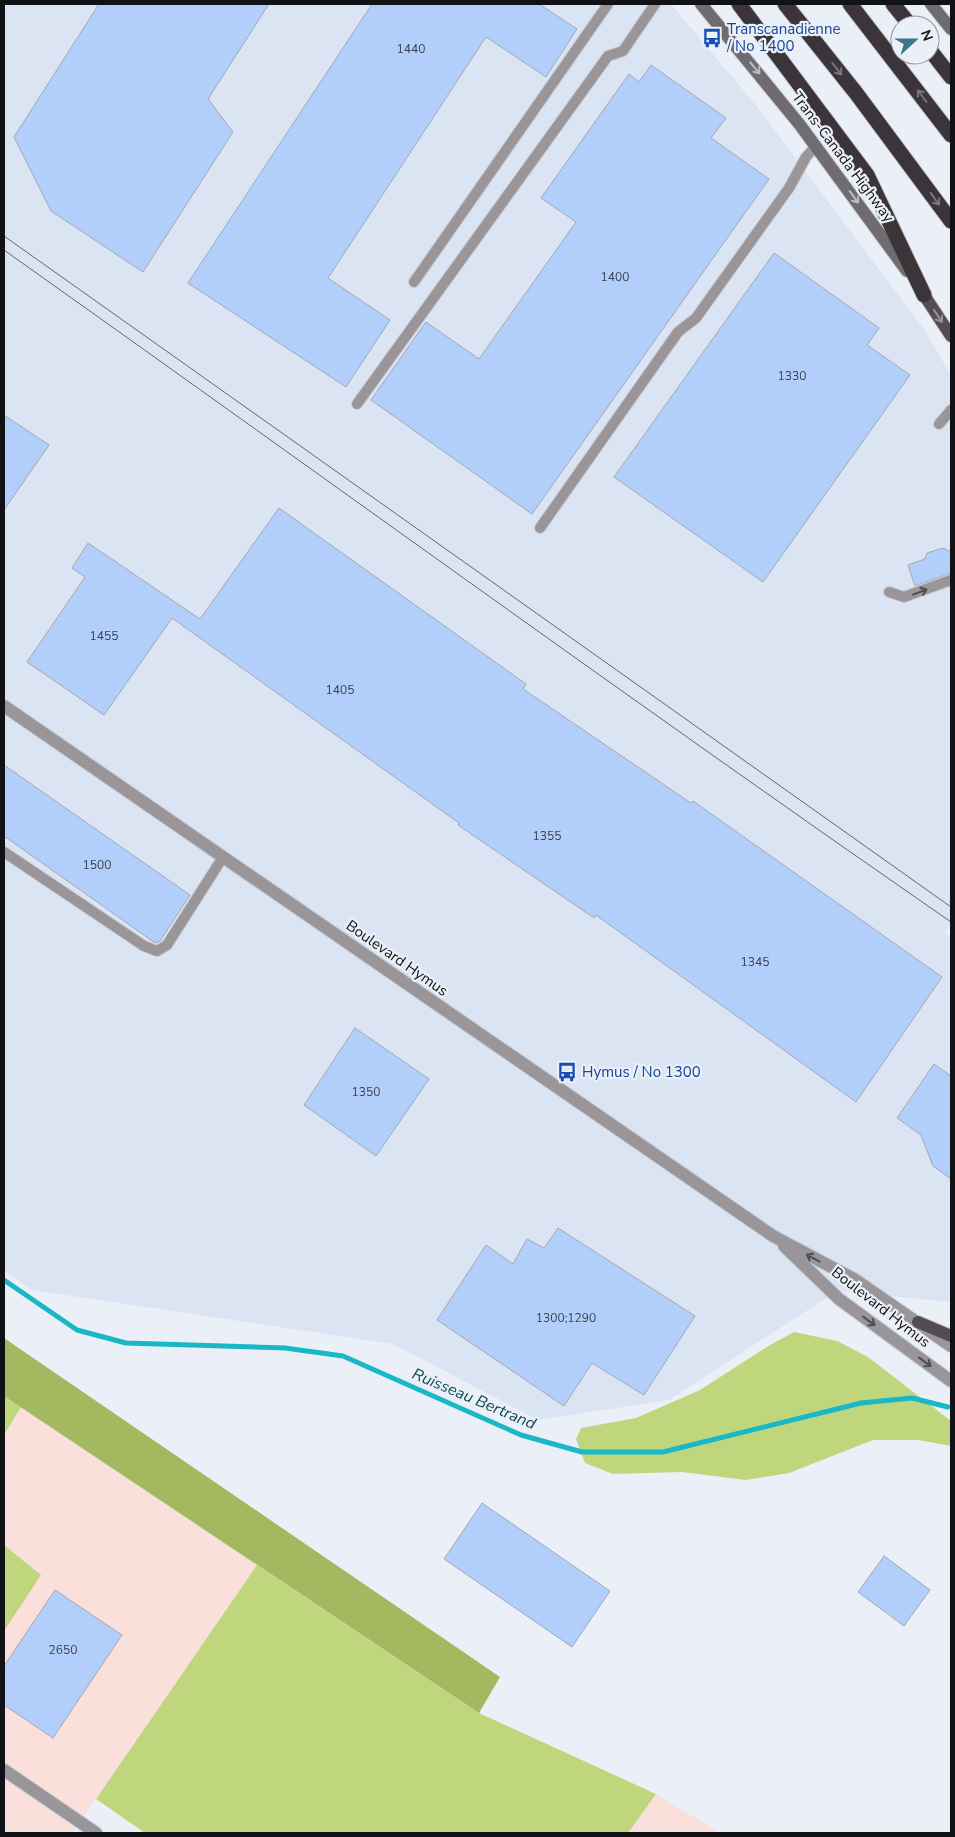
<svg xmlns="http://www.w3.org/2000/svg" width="955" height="1837" font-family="'Nunito Sans',sans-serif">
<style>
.commercial{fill:#fadfda}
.built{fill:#dae4f2}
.green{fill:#c0d67d}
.forest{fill:#a4b95f}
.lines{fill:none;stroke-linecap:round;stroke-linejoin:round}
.stream{stroke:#1ab8c6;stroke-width:5}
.building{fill:#b2cffc;stroke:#a4a8b0}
.service-casing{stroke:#c8ccd4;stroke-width:12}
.minor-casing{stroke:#c8ccd4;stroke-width:14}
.tertiary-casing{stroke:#c8ccd4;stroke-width:14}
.secondary-casing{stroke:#c8ccd4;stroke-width:14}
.primary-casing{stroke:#c8ccd4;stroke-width:14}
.motorway-casing{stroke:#c8ccd4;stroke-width:17}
.service{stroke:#999598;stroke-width:10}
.minor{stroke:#999598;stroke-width:12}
.tertiary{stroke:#999598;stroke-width:12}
.secondary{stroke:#706b6e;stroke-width:12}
.primary{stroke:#534d51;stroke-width:12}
.motorway{stroke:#3b3438;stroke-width:15}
.tram{stroke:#64666b;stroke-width:1}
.oneway{stroke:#babbc1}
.oneway2{stroke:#79767b}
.oneway3{stroke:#97969c}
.oneway4{stroke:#4e4d50}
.labels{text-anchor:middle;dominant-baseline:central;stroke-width:4.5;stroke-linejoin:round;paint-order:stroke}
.number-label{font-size:12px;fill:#39414f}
.transit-label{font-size:15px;fill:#164399;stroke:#ebf0f8;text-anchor:start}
.street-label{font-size:15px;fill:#111215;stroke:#ebf0f8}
.water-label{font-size:16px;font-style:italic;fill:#0c4a50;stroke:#ebf0f8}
</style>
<rect width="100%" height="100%" fill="#ebf0f8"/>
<!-- commercial -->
<path class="commercial" d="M21,1407L257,1565L72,1833H4V1631L40,1575L4,1545V1435Z
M656,1794L720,1833H628Z"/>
<!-- built -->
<path class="built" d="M4,4H671L754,103L923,328L951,375V923L945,932L951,937V1302L837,1291L669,1400L538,1420L393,1344L32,1290L4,1270Z"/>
<!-- green -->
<path class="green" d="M794,1332L837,1341L868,1357L951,1421V1446L919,1440H873L789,1473L746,1480L682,1472L613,1474L585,1463L576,1439L581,1428L636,1418L700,1390L770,1345Z
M4,1396L21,1407L4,1435Z
M4,1545L41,1575L4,1631Z
M257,1565L479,1713L656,1794L628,1833H145L96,1799Z"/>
<!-- forest -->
<path class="forest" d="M4,1338L500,1677L479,1713L4,1396Z"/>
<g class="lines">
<!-- stream -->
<path class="stream" d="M4,1280L77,1330L126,1343L285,1348L343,1356L521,1435L582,1452H663L861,1403L912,1398L948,1407"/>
</g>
<!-- building -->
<path class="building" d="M99,4H269L208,99L233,132L143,272L51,211L14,137Z
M372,4H539L577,29L546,77L486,37L328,278L390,320L346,387L188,283Z
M651,65L726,118L711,138L769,179L532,514L371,400L426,322L479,359L576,222L541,198L629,74L639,82Z
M774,253L879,328L867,345L910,375L763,582L614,477Z
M4,415L49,445L4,510Z
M279,508L526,684L523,689L691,803L693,801L942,977L856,1102L596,915L594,918L458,825L459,823L172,618L104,715L27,662L85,577L72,568L88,543L200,619Z
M943,548L951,552V573L915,586L908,565L925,559L927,553Z
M4,765L190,895L160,941L155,943L4,836Z
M355,1028L429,1079L376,1156L304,1105Z
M934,1064L951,1076V1179L933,1166L921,1135L897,1118Z
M558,1228L695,1316L644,1395L592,1363L564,1406L437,1320L486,1245L513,1264L527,1239L544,1248Z
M482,1503L610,1591L572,1647L444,1559Z
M884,1556L930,1590L904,1626L858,1592Z
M55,1590L122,1635L53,1738L4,1705V1666Z"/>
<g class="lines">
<defs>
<path id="service" d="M414,282L608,4
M357,404L608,56L623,51L655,4
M939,424L951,410
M540,528L678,332L696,318L789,188L806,157L816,146
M889,592L904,597L951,580
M4,852L144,946L157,951L167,945L223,857"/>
<path id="minor" d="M4,1770L96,1833"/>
<path id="tertiary" d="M4,706L773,1236L854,1279L951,1346
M784,1246L839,1299L951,1381"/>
<path id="secondary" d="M701,4L800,125L907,271
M931,4L951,29"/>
<path id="primary" d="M924,295L951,336
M918,1322L951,1336"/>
<path id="motorway" d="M739,4L867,175L924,295
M785,4L856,93L951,221
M850,4L951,135
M893,4L910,25
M930,50L951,77"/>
</defs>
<!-- service casing -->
<use href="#service" class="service-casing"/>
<!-- minor casing -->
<use href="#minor" class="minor-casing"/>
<!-- tertiary casing -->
<use href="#tertiary" class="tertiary-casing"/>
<!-- secondary casing -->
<use href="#secondary" class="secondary-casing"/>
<!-- primary casing -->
<use href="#primary" class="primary-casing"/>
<!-- motorway casing -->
<use href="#motorway" class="motorway-casing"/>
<!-- service -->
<use href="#service" class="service"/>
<!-- minor -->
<use href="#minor" class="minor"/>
<!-- tertiary -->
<use href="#tertiary" class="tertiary"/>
<!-- secondary -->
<use href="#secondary" class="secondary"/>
<!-- primary -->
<use href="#primary" class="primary"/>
<!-- motorway -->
<use href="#motorway" class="motorway"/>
<!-- tram -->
<path class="tram" d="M4,236L951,907
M4,250C320,474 633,702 951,922"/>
</g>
<!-- one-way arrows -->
<defs><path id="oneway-shaft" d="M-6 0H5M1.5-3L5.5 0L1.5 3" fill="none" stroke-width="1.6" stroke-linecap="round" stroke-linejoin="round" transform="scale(1.25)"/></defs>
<g class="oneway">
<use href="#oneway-shaft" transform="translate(755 68) rotate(50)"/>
<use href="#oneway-shaft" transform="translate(854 197) rotate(54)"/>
</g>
<g class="oneway2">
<use href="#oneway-shaft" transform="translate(837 69) rotate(52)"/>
<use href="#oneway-shaft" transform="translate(922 96) rotate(-127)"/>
<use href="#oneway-shaft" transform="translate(935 199) rotate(54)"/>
</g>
<use class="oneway3" href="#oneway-shaft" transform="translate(938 316) rotate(56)"/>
<g class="oneway4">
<use href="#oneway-shaft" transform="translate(920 592) rotate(-21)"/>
<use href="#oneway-shaft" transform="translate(813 1258) rotate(-152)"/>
<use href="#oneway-shaft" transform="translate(869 1321) rotate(36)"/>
<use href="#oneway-shaft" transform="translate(925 1362) rotate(36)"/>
</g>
<!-- icons -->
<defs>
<symbol id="bus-bare" viewBox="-9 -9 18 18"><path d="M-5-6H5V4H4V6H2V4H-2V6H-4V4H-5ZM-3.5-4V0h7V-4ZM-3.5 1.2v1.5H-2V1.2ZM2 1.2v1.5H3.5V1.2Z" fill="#1a4fb4" stroke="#ebf0f8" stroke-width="2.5" paint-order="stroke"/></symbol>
</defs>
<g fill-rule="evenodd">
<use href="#bus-bare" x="698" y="24" width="28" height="28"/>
<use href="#bus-bare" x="553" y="1058" width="28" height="28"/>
</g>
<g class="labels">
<!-- number labels -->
<g class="number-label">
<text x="411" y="49">1440</text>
<text x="615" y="277">1400</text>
<text x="792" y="376">1330</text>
<text x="104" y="636">1455</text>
<text x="340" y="690">1405</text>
<text x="547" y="836">1355</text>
<text x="97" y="865">1500</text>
<text x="755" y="962">1345</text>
<text x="366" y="1092">1350</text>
<text x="566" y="1318">1300;1290</text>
<text x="63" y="1650">2650</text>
</g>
<!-- transit labels -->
<g class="transit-label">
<text x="727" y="29">Transcanadienne<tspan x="727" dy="17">/ No 1400</tspan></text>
<text x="582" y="1072">Hymus / No 1300</text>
</g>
<!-- street labels -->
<g class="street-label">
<text transform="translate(843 157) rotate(53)">Trans-Canada Highway</text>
<text transform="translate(397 958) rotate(35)">Boulevard Hymus</text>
<text transform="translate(881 1307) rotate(38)">Boulevard Hymus</text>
</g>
<!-- water labels -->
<g class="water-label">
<text transform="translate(474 1399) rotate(23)">Ruisseau Bertrand</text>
</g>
</g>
<!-- border -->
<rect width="955" height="1837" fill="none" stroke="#111215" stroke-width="10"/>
<!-- north arrow -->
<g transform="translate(915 40) rotate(69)"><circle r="24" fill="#ebf0f8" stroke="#94979d"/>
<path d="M0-4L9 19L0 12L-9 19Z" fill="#38778c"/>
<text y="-8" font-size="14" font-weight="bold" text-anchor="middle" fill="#111215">N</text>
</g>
</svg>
